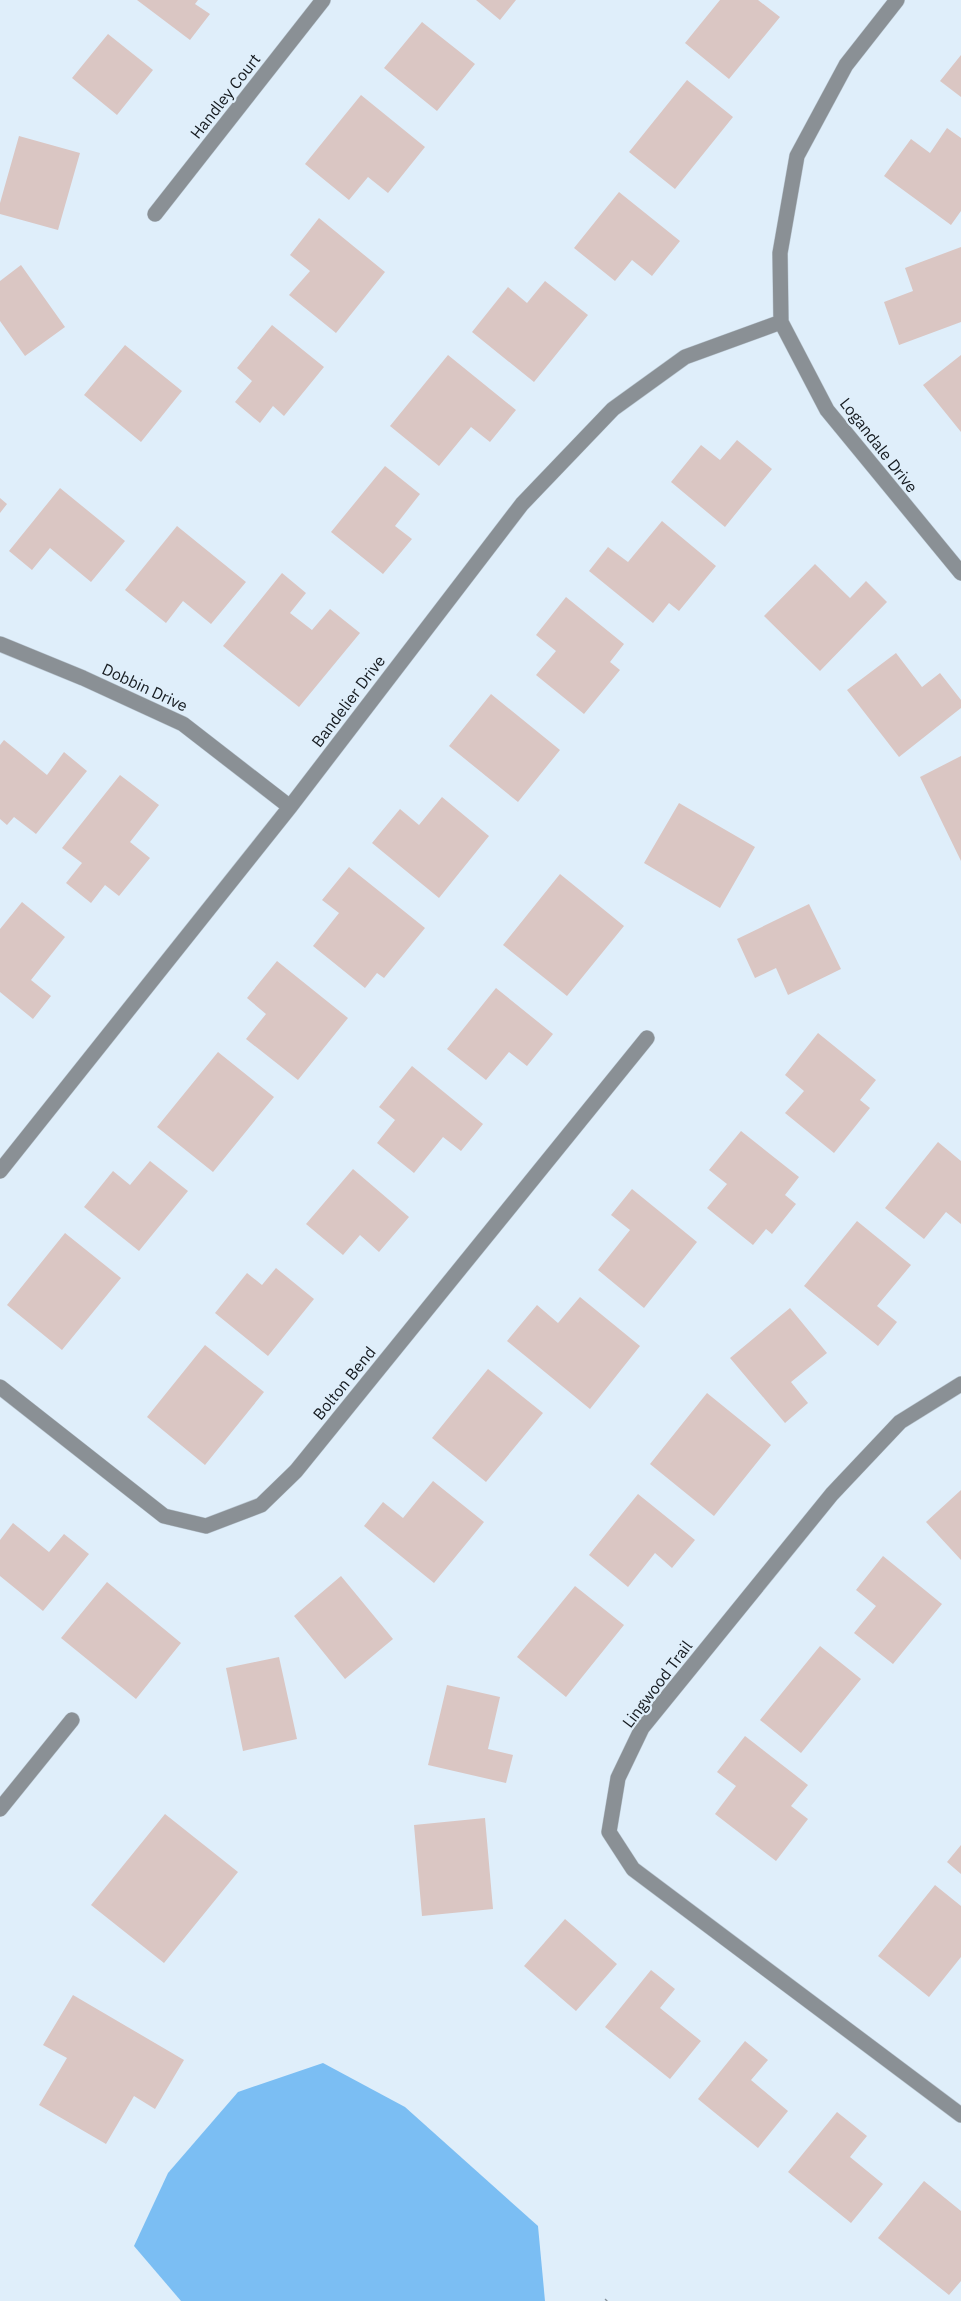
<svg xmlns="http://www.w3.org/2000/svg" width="961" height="2301" font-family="'IBM Plex Sans',sans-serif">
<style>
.water{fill:#7bbef3}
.building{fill:#dac6c3}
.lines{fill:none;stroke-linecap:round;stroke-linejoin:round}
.minor-casing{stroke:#bbc8d3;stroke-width:16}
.path{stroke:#89949d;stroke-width:4;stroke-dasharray:6 3;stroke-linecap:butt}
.minor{stroke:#8a9095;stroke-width:15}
.labels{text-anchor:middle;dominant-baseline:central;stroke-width:4.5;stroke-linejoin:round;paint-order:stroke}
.street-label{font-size:16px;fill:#151a1f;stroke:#dfeefa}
</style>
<rect width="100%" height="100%" fill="#dfeefa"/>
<!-- water -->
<path class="water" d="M323,2063L405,2107L538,2226L545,2301H181L134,2246L168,2173L238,2092Z"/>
<!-- building -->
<path class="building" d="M137,0H198L195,4L210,14L190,40Z
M476,0H516L500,20Z
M720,0H758L780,17L729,79L685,43Z
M422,22L475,64L437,111L384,68Z
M108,34L153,70L117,115L72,78Z
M961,55V97L940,81Z
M687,80L733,117L675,189L629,152Z
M361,95L425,147L388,193L368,177L349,200L305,164Z
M947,128L961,138V211L951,225L884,176L911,139L930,153Z
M19,136L80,153L58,230L0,214V203Z
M619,192L680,241L652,276L632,260L615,281L574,248Z
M319,218L385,272L336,333L289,295L310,271L290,255Z
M961,247V322L899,345L884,302L913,291L905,268Z
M21,265L65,327L25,356L0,321V281Z
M545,281L588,315L534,382L472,332L508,287L527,303Z
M272,325L324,367L284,416L273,406L260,423L235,402L252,381L237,368Z
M125,345L182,391L141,442L84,395Z
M448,355L516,410L490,442L471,427L439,466L390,426Z
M961,355V432L923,385Z
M737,440L772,469L725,527L671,482L701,445L720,460Z
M385,466L420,494L395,526L412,539L383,574L331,532Z
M60,488L125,541L91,582L50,548L32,570L9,551Z
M0,498L7,504L0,513Z
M662,521L716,566L679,611L669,603L653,623L589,571L608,547L628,562Z
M177,526L246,582L211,624L183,601L166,623L125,590Z
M815,564L850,598L866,581L887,602L820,671L764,616Z
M282,573L306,593L290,613L312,630L330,609L360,633L299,707L223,646Z
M566,597L624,644L610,662L620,670L584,714L536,675L556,651L536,635Z
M896,653L922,687L940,673L961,700V708L899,757L847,690Z
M491,694L560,750L518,802L449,746Z
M4,740L47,775L64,752L87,771L36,834L14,817L7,825L0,819V745Z
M961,756V861L920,777Z
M120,775L159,805L130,842L150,858L119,896L105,885L91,903L66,883L82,863L62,848Z
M442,797L489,836L439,898L372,843L400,809L419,825Z
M679,803L755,847L720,908L644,863Z
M349,867L425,928L384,978L377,973L365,988L313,946L339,913L322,900Z
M560,874L624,926L567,996L503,945Z
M22,902L65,937L31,980L51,996L33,1019L0,992V929Z
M809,904L841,969L788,995L776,968L755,978L737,939Z
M277,961L348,1018L298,1080L246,1039L266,1014L247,998Z
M496,988L553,1034L527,1066L509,1052L486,1080L447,1049Z
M818,1033L876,1080L860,1100L870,1108L834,1153L785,1113L804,1091L785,1075Z
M218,1052L274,1097L213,1172L157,1127Z
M412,1066L483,1124L461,1151L443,1137L414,1173L377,1143L395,1120L379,1107Z
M741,1131L799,1177L785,1195L796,1204L772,1234L766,1229L753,1245L707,1208L727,1184L709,1170Z
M938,1142L961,1161V1224L946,1212L924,1239L885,1208Z
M150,1161L188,1191L139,1251L84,1207L113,1171L130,1185Z
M353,1169L409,1217L379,1252L360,1235L343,1255L306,1224Z
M632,1189L697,1242L644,1308L598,1270L630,1230L611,1215Z
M857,1221L911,1265L877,1306L897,1322L878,1346L804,1286Z
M65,1233L121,1278L62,1350L7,1305Z
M276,1268L314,1299L268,1356L215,1313L247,1273L262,1285Z
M580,1297L640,1346L590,1409L507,1341L537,1305L558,1323Z
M790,1308L827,1353L791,1382L808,1403L785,1423L730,1358Z
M205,1345L264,1392L205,1465L147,1417Z
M488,1369L543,1413L486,1482L432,1438Z
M707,1393L771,1445L714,1516L650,1464Z
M433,1481L484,1522L434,1583L364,1526L383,1502L403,1518Z
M961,1490V1560L926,1522Z
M638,1494L695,1540L672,1568L655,1553L628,1587L589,1555Z
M13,1523L49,1552L64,1534L89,1554L43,1611L0,1576V1540Z
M883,1556L942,1604L893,1664L854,1633L876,1606L856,1590Z
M341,1576L393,1639L345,1679L294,1616Z
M107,1582L181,1643L136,1699L61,1638Z
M575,1586L624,1625L566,1697L517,1657Z
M820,1646L861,1679L801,1753L760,1720Z
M279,1657L297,1739L243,1751L226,1668Z
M447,1685L500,1697L488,1749L513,1755L506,1783L428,1765Z
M745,1736L808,1785L791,1806L808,1819L776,1861L715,1814L736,1786L717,1772Z
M165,1814L238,1872L164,1963L91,1905Z
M485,1818L493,1909L422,1916L414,1825Z
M961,1845V1874L947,1862Z
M935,1885L961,1906V1957L929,1997L878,1956Z
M565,1919L617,1964L576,2011L524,1966Z
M651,1970L675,1989L660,2008L701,2041L670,2079L605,2027Z
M73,1995L184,2060L155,2109L134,2096L106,2144L39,2105L67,2058L43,2045Z
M745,2041L768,2060L751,2080L788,2111L758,2148L698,2099Z
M837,2112L867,2136L850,2157L883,2184L851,2223L788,2172Z
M924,2181L961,2211V2281L949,2295L878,2238Z"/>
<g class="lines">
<defs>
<path id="minor" d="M897,0L846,65L797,156L780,253L781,322L827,410L961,573
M155,214L323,0
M0,644L83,678L183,724L290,807
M0,1171L290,807L522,504L613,409L685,357L781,322
M961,1384L900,1422L832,1494L642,1728L618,1778L609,1832L633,1869L961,2115
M0,1387L164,1516L206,1526L261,1505L296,1471L647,1038
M0,1809L72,1720"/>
</defs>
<!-- minor casing -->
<use href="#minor" class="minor-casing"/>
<!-- path -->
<path class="path" d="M606,2301L607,2300"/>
<!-- minor -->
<use href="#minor" class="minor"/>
</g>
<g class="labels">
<!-- street labels -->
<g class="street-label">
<text transform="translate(225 96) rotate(-52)">Handley Court</text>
<text transform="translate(879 445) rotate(52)">Logandale Drive</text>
<text transform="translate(145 687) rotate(25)">Dobbin Drive</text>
<text transform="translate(348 701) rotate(-53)">Bandelier Drive</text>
<text transform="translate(344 1383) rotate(-51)">Bolton Bend</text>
<text transform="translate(657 1684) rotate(-53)">Lingwood Trail</text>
</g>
</g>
</svg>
